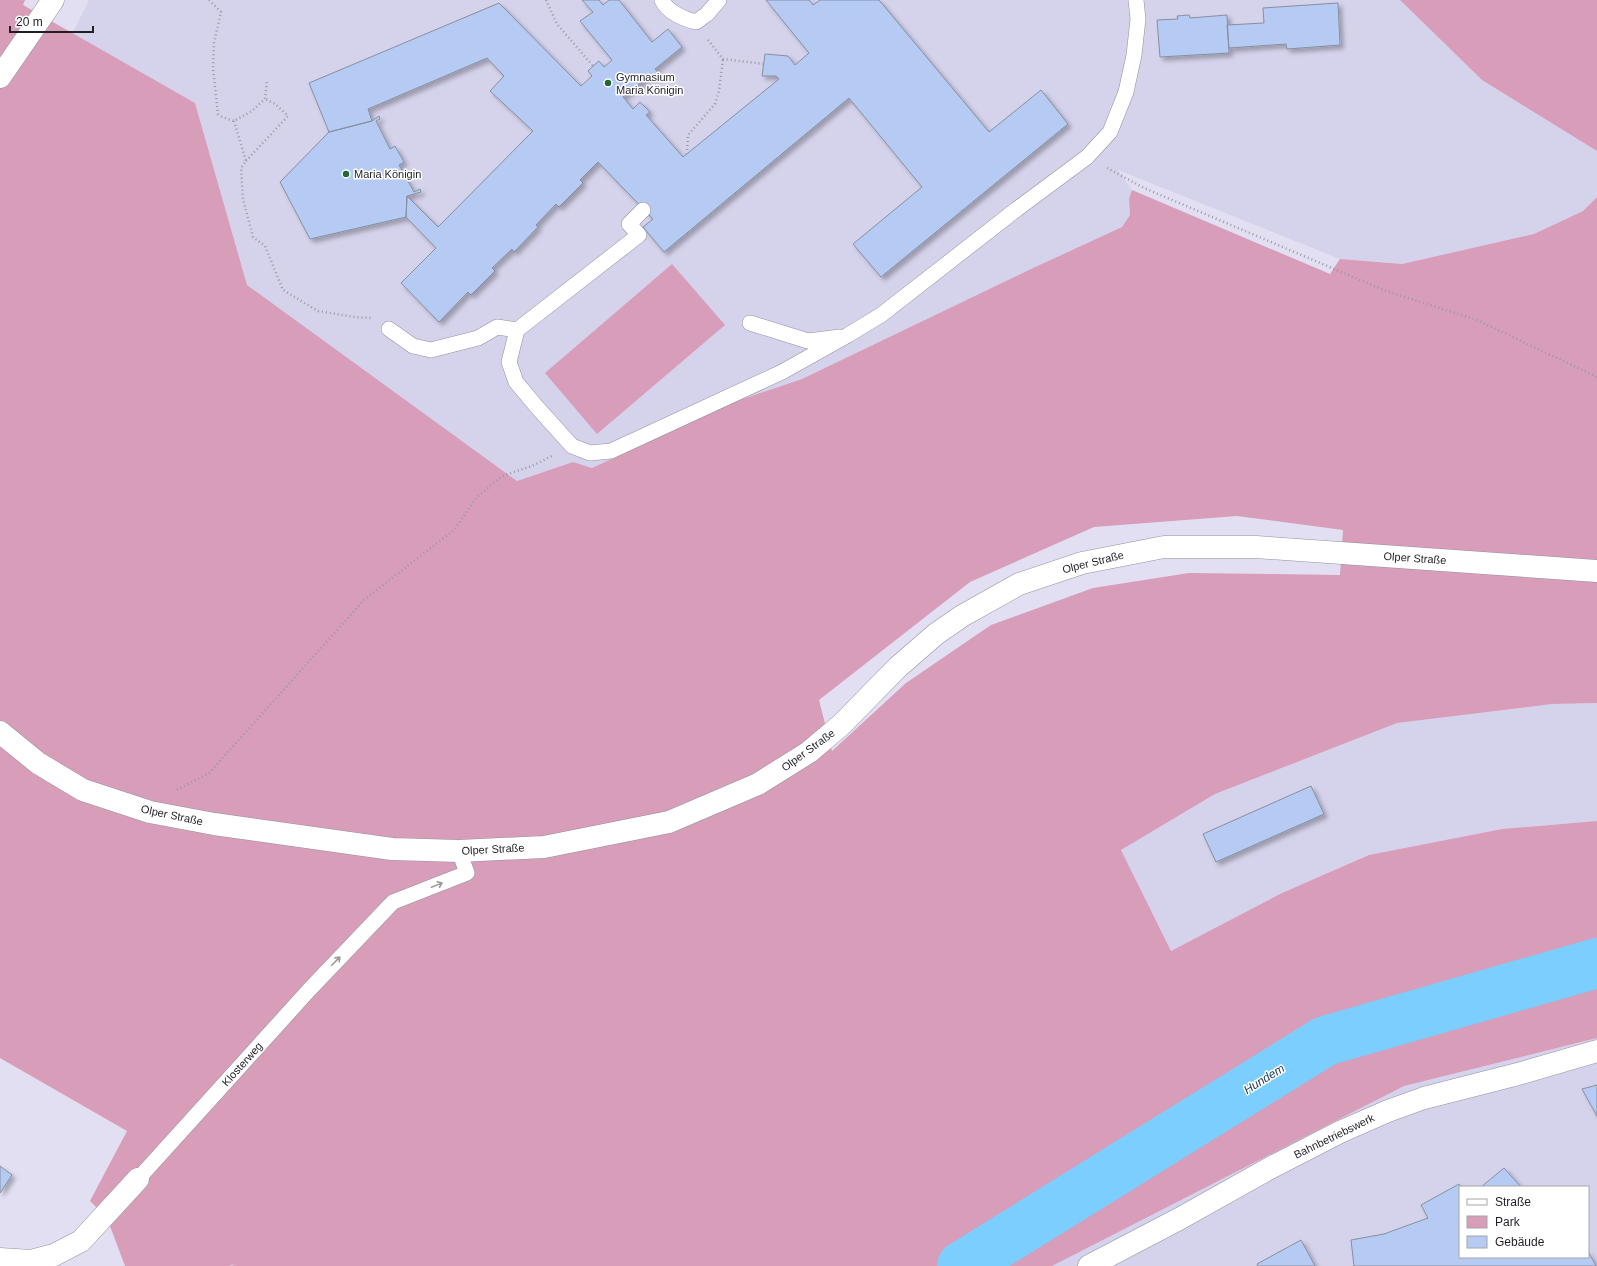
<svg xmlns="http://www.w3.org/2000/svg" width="1597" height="1266" font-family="Helvetica,sans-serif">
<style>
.built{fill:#d5d2eb;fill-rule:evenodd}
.green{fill:#d79db9;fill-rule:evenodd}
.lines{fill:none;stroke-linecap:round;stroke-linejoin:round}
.river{stroke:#7bcefd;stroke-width:50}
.building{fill:#b5cbf4;stroke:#878f9f;filter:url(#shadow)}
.lane-casing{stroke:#9391a1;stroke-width:16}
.street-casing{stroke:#9391a1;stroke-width:23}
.secondary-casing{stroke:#9391a1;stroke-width:23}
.path{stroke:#9a99a7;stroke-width:2.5;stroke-dasharray:1 3;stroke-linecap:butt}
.lane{stroke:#fff;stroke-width:15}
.street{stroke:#fff;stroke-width:22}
.secondary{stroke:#fff;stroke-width:22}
.oneway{stroke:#9b9a9d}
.poi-dot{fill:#216834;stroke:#fff;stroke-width:1.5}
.labels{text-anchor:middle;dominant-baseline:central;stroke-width:3;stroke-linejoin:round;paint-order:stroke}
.poi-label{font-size:11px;fill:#201f26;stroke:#fff;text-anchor:start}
.street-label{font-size:11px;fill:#201f26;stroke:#fff}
.water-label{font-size:12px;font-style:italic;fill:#1e4256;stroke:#fff}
</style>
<defs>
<filter id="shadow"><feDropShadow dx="3.5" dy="3.5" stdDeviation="2" flood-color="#0004"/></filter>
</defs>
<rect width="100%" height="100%" fill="#e1dff1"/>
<!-- built -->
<path class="built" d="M89,0H1400L1482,80L1597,151V197L1583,211L1534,234L1402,264L1340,259L1118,170L1132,190L1129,199L1130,215L1122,227L1031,269L802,379L734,402L592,468L573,462L517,481L247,285L195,103L72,34Z
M1597,703V821L1502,829L1369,855L1282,893L1171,951L1121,850L1215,794L1397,723L1552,704Z
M1597,1038V1266H1052L1404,1086ZM1460,1187H1588V1257H1460Z"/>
<!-- green -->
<path class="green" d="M0,0H25L23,5L195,103L247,285L517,481L573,462L592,468L734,402L802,379L1031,269L1122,227L1130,215L1129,199L1132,190L1330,274L1340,259L1402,264L1534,234L1583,211L1597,197V703L1552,704L1397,723L1215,794L1121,850L1171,951L1282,893L1369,855L1502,829L1597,821V1038L1404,1086L1052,1266H231L237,1263L229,1266H125L107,1218L90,1201L127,1131L0,1058ZM1237,516L1343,530L1340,575L1189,573L1093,588L991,625L906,683L832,751L819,700L970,582L1094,527Z
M1400,0H1597V151L1482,80Z
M672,264L725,325L597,434L545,373Z"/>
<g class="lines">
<!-- river -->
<path class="river" d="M962,1266L1325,1041L1597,963"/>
</g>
<!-- building -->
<path class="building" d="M582,0H599L603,5L609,0H619L652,42L668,29L682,47L655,69L659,74L652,79L649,76L623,97L633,109L640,102L650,112L646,115L683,157L779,79L776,76H762L765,54L788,56L795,65L809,53L766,0H809L813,5L820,0H879L989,132L1041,90L1068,124L881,277L853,244L922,187L849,98L664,252L643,227L653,219L598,162L580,180L583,183L559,207L556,204L536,225L538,227L514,252L512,249L492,268L495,271L471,295L468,292L439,322L401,283L436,248L406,217L407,196L438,227L533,131L490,91L504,76L487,58L368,109L372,121L329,132L309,83L499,3L581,86L592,76L588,71L593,66L599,61L604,67L612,60L580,21L593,12Z
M1338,3L1340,45L1287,49L1286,44L1229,48L1227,25L1264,23L1263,8Z
M1189,15L1190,18L1227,15L1229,53L1160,57L1157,20L1178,19L1177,16Z
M379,116L380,119L376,121L390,149L395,146L404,162L399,165L414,192L420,189L421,192L407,196L406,217L310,239L280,182L329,132L372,121Z
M1311,786L1324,814L1216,862L1203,834Z
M1597,1085V1116L1582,1089Z
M0,1166L12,1175L0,1193Z
M1504,1168L1521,1187H1481Z
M1459,1184L1461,1187L1460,1257H1588V1251L1596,1266H1354L1351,1240L1384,1234L1428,1218L1421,1205Z
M1301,1240L1315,1266H1258L1257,1264Z"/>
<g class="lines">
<defs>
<path id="lane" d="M662,0C667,12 684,19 696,22L707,14L719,0
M643,210L629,224L639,235L517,330L509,362L516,382L536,406L572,446L590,453L611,451L782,372L848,335L881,315L1017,209L1087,157L1110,132L1126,92L1134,55L1138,19L1136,0
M750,323L808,341L840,337
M389,329L413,346L431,350L478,338L497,327L517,330
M138,1179L309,990L393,902L467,873L459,851"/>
<path id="street" d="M0,1259L31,1261L54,1255L81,1241L138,1179
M1089,1266L1179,1219L1270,1168L1340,1132L1388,1111L1424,1098L1518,1074L1597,1051"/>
<path id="secondary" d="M0,77L53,0
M0,732L38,763L83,790L150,812L214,824L392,849L459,851L544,847L669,822L758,784L809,752L841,725L898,667L936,634L962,616L1019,584L1082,563L1164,547H1256L1597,571"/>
</defs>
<!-- lane casing -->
<use href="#lane" class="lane-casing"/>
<!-- street casing -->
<use href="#street" class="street-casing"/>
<!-- secondary casing -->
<use href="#secondary" class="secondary-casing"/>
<!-- path -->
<path class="path" d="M209,0L221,12L214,43L213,68L218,114L222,117L234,121L252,111L265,99L267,80
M546,0L557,24L593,66
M708,40L723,59L764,64
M234,121L246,161L241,168L243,199L253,237L265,246L283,290L318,311L355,317L371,318
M687,154L688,135L715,104L719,91L723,59
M246,161L288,116L275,104L265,99
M1107,168L1144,188L1386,291L1477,320L1597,377
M177,790L209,773L365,599L454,530L477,497L502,476L532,466L552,456"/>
<!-- lane -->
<use href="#lane" class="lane"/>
<!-- street -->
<use href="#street" class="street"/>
<!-- secondary -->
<use href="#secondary" class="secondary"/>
</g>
<!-- one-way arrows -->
<defs><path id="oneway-shaft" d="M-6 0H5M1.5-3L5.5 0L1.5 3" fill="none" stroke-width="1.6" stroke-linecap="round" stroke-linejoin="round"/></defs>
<g class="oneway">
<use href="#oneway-shaft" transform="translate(437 885) rotate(-22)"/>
<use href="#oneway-shaft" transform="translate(336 961) rotate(-46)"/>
</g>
<!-- markers -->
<g class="poi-dot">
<circle cx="608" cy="83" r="4"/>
<circle cx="346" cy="174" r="4"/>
</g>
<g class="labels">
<!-- poi labels -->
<g class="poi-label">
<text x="616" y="77">Gymnasium<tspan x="616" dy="13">Maria Königin</tspan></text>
<text x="354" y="174">Maria Königin</text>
</g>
<!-- street labels -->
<g class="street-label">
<text transform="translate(1415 558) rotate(4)">Olper Straße</text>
<text transform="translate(1093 562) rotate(-14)">Olper Straße</text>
<text transform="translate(808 750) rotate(-36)">Olper Straße</text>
<text transform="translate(172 815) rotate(12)">Olper Straße</text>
<text transform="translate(493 849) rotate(-3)">Olper Straße</text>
<text transform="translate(242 1064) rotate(-48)">Klosterweg</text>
<text transform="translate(1334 1136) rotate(-26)">Bahnbetriebswerk</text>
</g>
<!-- water labels -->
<g class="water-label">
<text transform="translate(1264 1079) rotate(-32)">Hundem</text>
</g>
</g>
<!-- legend -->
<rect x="1459" y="1186" width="130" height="72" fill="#ffffff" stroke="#a6a5a8"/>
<rect x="1467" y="1199" width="20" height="6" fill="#ffffff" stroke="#a6a5a8"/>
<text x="1495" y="1206" font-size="12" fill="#201f26">Straße</text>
<rect x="1467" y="1216" width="20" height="12" fill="#d79db9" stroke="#a6a5a8"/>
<text x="1495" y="1226" font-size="12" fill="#201f26">Park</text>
<rect x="1467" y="1236" width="20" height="12" fill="#b5cbf4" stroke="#a6a5a8"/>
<text x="1495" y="1246" font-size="12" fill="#201f26">Gebäude</text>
<!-- scale -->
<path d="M10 26v6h83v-6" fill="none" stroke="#201f26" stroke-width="2"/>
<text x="16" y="26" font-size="12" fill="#201f26" stroke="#ffffff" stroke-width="3" paint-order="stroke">20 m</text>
</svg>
